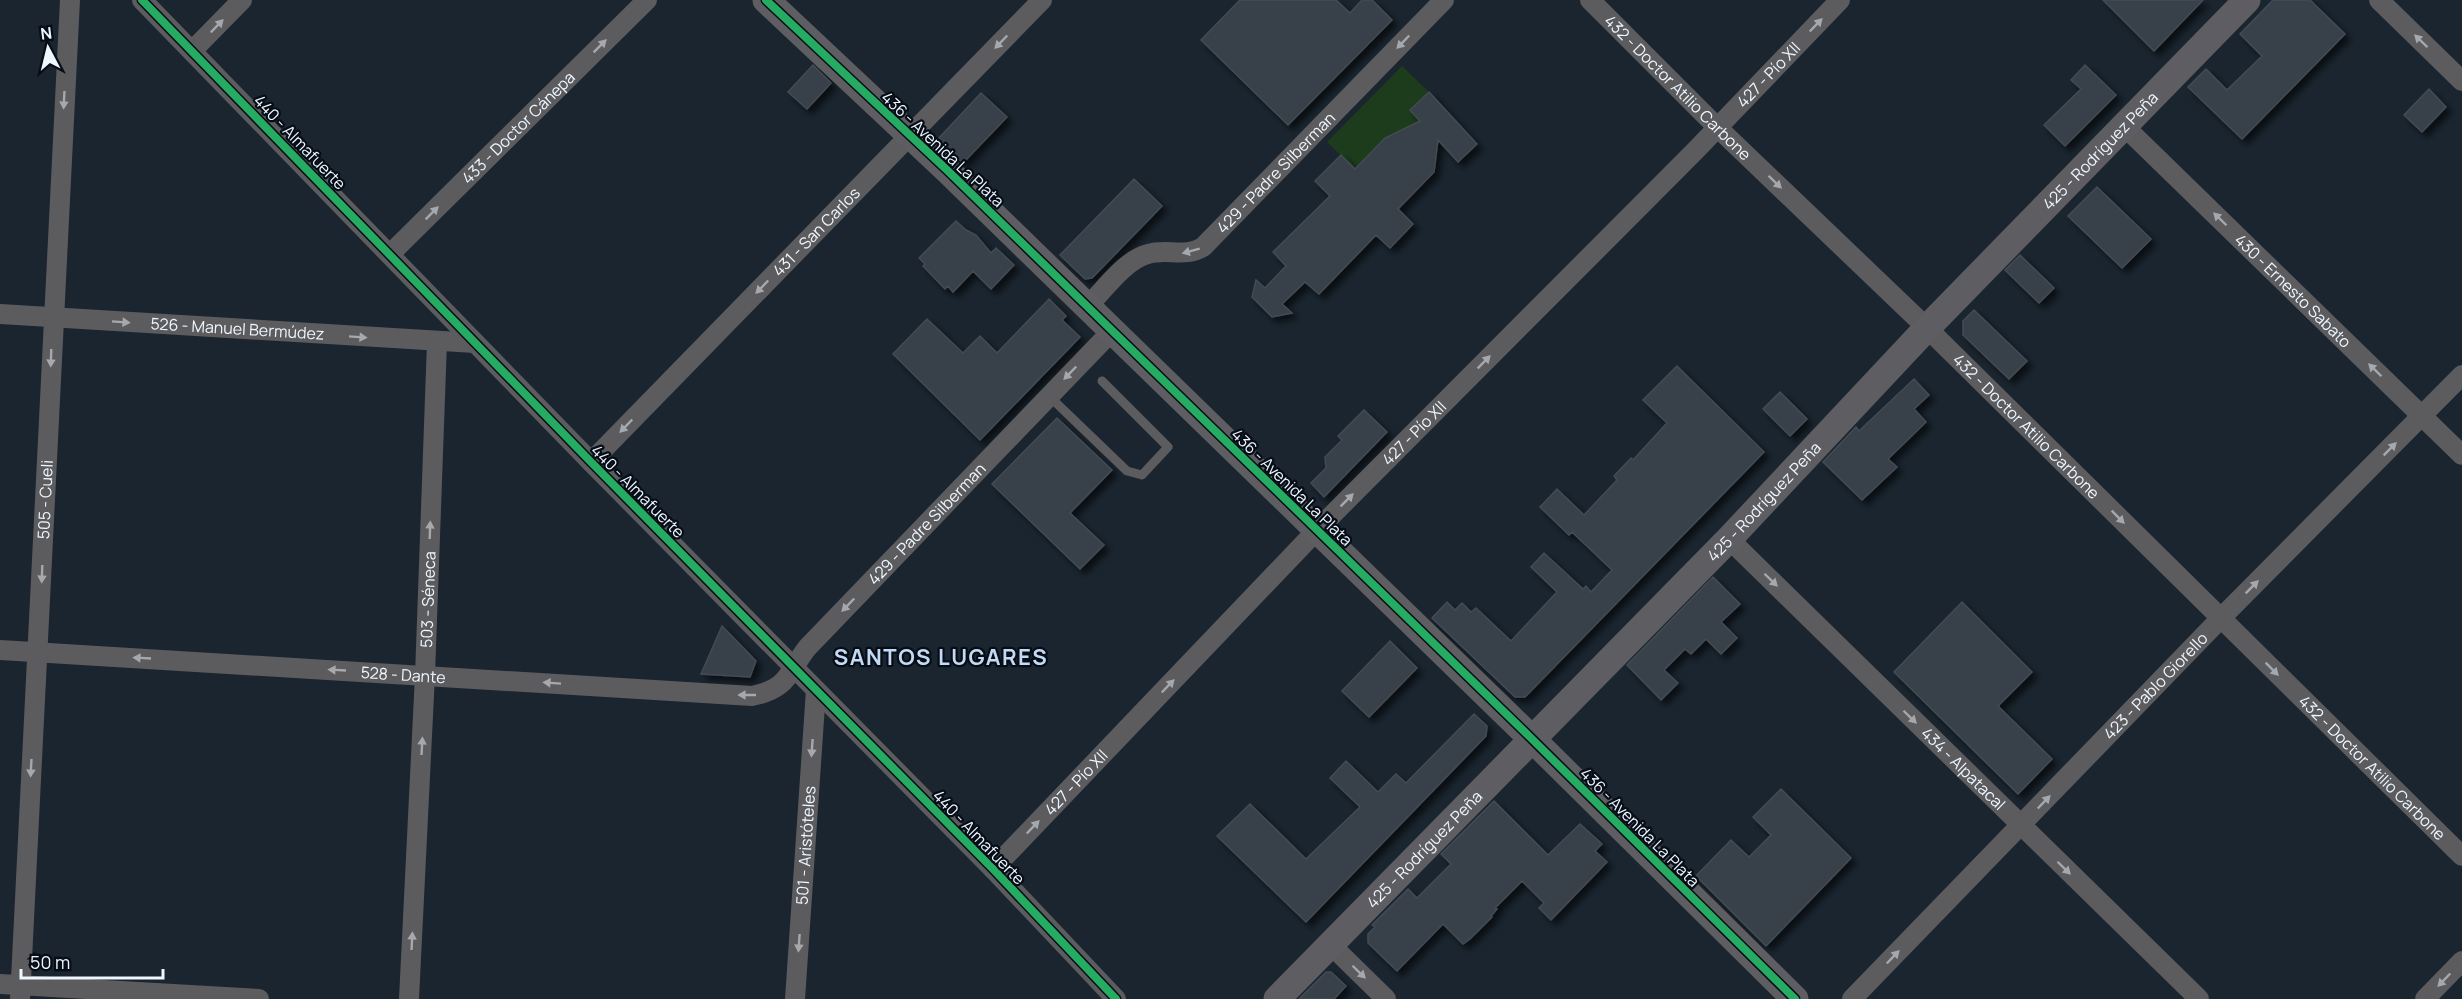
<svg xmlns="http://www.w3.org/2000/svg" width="2462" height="999" font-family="Manrope,sans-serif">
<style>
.green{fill:#1c3c1b}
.building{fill:#373f48;stroke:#434c54;stroke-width:1.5;filter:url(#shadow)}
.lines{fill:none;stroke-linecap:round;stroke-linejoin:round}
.lane{stroke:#5c5c5f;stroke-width:9}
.street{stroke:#5c5c5f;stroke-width:20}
.secondary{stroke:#5e5e62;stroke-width:27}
.cycleway-casing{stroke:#060d16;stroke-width:11}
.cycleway{stroke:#26ab63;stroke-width:8}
.oneway{fill:#a5a9ae}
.labels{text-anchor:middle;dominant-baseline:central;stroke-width:4.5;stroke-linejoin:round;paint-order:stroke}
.street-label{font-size:16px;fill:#eef6fe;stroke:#060d16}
.district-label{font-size:22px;font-weight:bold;letter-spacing:1.5px;fill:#c2daf4;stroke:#060d16}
</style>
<defs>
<filter id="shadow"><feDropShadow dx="5" dy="5" stdDeviation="3" flood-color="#0009"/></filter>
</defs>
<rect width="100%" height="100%" fill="#1a252f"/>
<!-- green -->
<path class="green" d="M1402,66L1429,92L1410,110L1423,124C1385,134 1381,142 1355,169L1327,142Z"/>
<!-- building -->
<path class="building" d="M1240,0H1336L1350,13L1362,0H1372L1392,20L1288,125L1201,40Z
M2103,0H2203L2154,51Z
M2273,0H2310L2345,34L2242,139L2188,87L2206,69L2227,90L2262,56L2240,34Z
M813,65L831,83L807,109L788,92Z
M2085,65L2116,95L2065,146L2044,125L2081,89L2071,80Z
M2429,89L2446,107L2422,132L2404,115Z
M1429,92L1477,144L1458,162L1438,140L1434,172L1398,209L1413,224L1390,248L1376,235L1319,294L1305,282L1282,304L1292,313L1272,317L1252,297L1256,280L1265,288L1286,266L1273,252L1330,196L1315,181L1341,155L1355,169L1385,138L1420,121L1410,110Z
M981,93L1007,117L963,163L938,139Z
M1134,179L1162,206L1092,278L1085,279L1060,255Z
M2097,187L2151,239L2122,268L2068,216Z
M956,221L966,230L976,235L991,253L996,248L1014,265L991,289L973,271L953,292L948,286L945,289L923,266L925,264L919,258Z
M2020,255L2054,288L2039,303L2005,270Z
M1049,299L1066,316L1062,320L1080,337L980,440L893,354L927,319L963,353L980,336L997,353Z
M1974,310L2027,361L2009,379L1963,335V321Z
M1677,366L1764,452L1525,697H1515L1432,618L1447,602L1455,610L1462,603L1471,612L1476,608L1511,641L1557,592L1531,567L1544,553L1583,589L1586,586L1591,592L1612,570L1572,532L1569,535L1540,507L1557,489L1584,515L1617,480L1614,476L1631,458L1633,460L1667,423L1643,400Z
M1914,379L1929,395L1914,409L1926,422L1888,459L1897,467L1862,500L1823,462L1856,427L1859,431Z
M1780,392L1807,419L1790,436L1763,409Z
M1364,410L1387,432L1324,497L1311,483L1326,468L1325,457L1342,440L1338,436Z
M1057,418L1112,470L1070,513L1104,545L1080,569L992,484Z
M1713,577L1740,604L1721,622L1737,638L1721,654L1706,639L1691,654L1685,649L1664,670L1678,683L1661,700L1627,665Z
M1962,602L2032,672L1998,706L2052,759L2018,794L1894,672Z
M722,626L756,661L750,677L701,674Z
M1390,641L1417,668L1369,717L1342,691Z
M1474,714L1487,726L1486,736L1306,922L1217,836L1250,804L1306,859L1360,807L1330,778L1346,761L1378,792L1396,774L1406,783Z
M1781,789L1851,858L1766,946L1696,876L1731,840L1749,857L1771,835L1753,817Z
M1494,801L1548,855L1580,824L1602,844L1595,851L1607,862L1551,920L1539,908L1544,903L1522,881L1495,908L1497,909L1491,916L1492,917L1470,939L1463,944L1443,924L1397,971L1368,943V934L1375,927L1372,925L1408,889L1417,898L1451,864L1441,854Z
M1326,972H1331L1346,986L1334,999H1299Z"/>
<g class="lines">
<!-- lane -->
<path class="lane" d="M1049,396L1127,471L1142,475L1168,447L1102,381"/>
<!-- street -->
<g class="street">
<path d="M142,0L591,462L993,869L1116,999"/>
<path id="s1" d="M1590,0L1717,127L1927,328L2462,856"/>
<path d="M2379,0L2462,81"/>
<path d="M192,51L242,0"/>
<path id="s2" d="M2124,126L2462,455"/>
<path id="s3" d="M390,254L647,0"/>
<path id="s4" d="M1087,307C1103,291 1126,259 1148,254C1167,248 1185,258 1203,247L1444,0"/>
<path id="s5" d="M0,314L475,343"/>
<path id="s6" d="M591,462L1042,0"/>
<path id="s7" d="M1729,539L2199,999"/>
<path id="s8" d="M0,650L752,696C788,689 788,673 807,648L1111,332"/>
<path id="s9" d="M993,869L1317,530L1695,151L1840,0"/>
<path d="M1331,945L1386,999"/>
<path d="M0,984L259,999"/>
<path id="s10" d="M20,999L70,0"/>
<path id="s11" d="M409,999L425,675L437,342"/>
<path id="s12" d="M795,999L816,690"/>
<path id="s13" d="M1852,999L2221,618L2462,375"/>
<path d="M2425,999L2462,961"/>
</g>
<!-- secondary -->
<g class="secondary">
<path d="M766,0L947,170L1531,738L1795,999"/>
<path id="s14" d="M1277,999L1729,539L1927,328L2247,0"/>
</g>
<defs>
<path id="cycleway" d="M142,0L591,462L993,869L1116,999
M766,0L947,170L1531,738L1795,999"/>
</defs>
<!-- cycleway casing -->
<use href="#cycleway" class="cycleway-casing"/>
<!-- cycleway -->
<use href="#cycleway" class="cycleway"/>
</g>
<!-- one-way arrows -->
<defs><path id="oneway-solid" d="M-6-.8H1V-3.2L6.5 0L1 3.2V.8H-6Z" transform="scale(1.5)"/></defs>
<g class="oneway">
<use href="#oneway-solid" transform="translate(1816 25) rotate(-46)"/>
<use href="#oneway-solid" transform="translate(217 26) rotate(-46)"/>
<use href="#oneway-solid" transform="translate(2421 41) rotate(-136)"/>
<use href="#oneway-solid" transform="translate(1001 42) rotate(134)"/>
<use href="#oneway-solid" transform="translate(1403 42) rotate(134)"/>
<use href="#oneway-solid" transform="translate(600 46) rotate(-45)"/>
<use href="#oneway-solid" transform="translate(64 100) rotate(93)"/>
<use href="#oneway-solid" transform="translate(1775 182) rotate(44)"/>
<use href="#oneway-solid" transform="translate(432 213) rotate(-45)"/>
<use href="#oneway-solid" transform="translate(2220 219) rotate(-136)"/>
<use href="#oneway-solid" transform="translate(1191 251) rotate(165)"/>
<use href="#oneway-solid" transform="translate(762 287) rotate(134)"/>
<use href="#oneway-solid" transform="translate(121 322) rotate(4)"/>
<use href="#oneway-solid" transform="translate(358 337) rotate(4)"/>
<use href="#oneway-solid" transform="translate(51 358) rotate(92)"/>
<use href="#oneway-solid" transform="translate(1484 362) rotate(-45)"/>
<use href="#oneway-solid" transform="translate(2375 370) rotate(-136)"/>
<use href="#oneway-solid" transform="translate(1070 373) rotate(134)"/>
<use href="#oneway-solid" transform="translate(626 426) rotate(134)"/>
<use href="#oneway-solid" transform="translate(2390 449) rotate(-45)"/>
<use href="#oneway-solid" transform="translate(1347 500) rotate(-45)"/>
<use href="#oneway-solid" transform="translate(2118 517) rotate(45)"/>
<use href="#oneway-solid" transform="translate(430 530) rotate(-88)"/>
<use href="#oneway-solid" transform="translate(42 574) rotate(92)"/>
<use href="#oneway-solid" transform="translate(1771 580) rotate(44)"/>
<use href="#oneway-solid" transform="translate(2252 587) rotate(-45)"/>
<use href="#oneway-solid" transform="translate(848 605) rotate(134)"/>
<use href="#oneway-solid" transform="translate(142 658) rotate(-177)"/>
<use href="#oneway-solid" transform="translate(2272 669) rotate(45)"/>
<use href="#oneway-solid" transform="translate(337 670) rotate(-177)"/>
<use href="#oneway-solid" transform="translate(552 683) rotate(-176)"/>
<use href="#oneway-solid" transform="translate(1168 686) rotate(-46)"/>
<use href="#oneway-solid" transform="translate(747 695) rotate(180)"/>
<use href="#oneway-solid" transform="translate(1910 717) rotate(44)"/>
<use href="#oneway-solid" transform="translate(422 746) rotate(-87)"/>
<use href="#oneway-solid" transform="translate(812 748) rotate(94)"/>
<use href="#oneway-solid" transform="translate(31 768) rotate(93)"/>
<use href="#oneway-solid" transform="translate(2044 802) rotate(-46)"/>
<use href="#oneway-solid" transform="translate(1033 827) rotate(-46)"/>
<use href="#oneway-solid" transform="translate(2064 868) rotate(44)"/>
<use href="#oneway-solid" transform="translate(412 941) rotate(-87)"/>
<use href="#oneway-solid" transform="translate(799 943) rotate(94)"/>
<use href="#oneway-solid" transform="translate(1893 957) rotate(-46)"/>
<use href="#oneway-solid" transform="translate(1359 972) rotate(44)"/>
<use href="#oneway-solid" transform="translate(2444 980) rotate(134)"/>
</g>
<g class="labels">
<!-- street labels -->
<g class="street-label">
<text stroke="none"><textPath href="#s9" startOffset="1110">427 - Pío XII</textPath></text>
<text stroke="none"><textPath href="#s1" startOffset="124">432 - Doctor Atilio Carbone</textPath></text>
<text stroke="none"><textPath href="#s3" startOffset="180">433 - Doctor Cánepa</textPath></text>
<text transform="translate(300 142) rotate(46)">440 - Almafuerte</text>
<text transform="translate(943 149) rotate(43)">436 - Avenida La Plata</text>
<text stroke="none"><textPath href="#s14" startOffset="1182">425 - Rodríguez Peña</textPath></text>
<text stroke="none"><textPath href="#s4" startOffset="242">429 - Padre Silberman</textPath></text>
<text stroke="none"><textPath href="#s6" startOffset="322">431 - San Carlos</textPath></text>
<text stroke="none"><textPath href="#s2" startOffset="236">430 - Ernesto Sabato</textPath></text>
<text stroke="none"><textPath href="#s5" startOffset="238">526 - Manuel Bermúdez</textPath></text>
<text stroke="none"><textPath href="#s1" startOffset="610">432 - Doctor Atilio Carbone</textPath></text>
<text stroke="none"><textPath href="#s9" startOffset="606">427 - Pío XII</textPath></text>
<text transform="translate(1292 487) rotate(44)">436 - Avenida La Plata</text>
<text transform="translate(638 491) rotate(45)">440 - Almafuerte</text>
<text stroke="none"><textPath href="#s10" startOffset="500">505 - Cueli</textPath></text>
<text stroke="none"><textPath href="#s14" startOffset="696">425 - Rodríguez Peña</textPath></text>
<text stroke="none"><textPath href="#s8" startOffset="1002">429 - Padre Silberman</textPath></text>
<text stroke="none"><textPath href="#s11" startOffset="400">503 - Séneca</textPath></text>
<text stroke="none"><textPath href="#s8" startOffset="404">528 - Dante</textPath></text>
<text stroke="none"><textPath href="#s13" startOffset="436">423 - Pablo Giorello</textPath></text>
<text stroke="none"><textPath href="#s1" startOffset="1096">432 - Doctor Atilio Carbone</textPath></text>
<text stroke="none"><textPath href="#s7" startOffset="328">434 - Alpatacal</textPath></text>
<text stroke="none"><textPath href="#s9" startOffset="120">427 - Pío XII</textPath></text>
<text transform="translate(1640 827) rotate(45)">436 - Avenida La Plata</text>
<text transform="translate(979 837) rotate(46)">440 - Almafuerte</text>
<text stroke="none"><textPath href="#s12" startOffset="154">501 - Aristóteles</textPath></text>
<text stroke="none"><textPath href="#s14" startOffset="210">425 - Rodríguez Peña</textPath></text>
</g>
<!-- district labels -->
<g class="district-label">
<text x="941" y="657">SANTOS LUGARES</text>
</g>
</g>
<!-- north arrow -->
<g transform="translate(48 48) rotate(353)" stroke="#060d16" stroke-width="4.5" paint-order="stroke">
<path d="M0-4.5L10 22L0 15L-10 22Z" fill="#eef6fe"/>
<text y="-9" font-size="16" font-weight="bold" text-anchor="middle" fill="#eef6fe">N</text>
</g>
<!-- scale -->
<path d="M21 969v9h142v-9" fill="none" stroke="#eef6fe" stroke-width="3"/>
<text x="30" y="969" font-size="18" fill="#eef6fe" stroke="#060d16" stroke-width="4.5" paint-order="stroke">50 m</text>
</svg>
